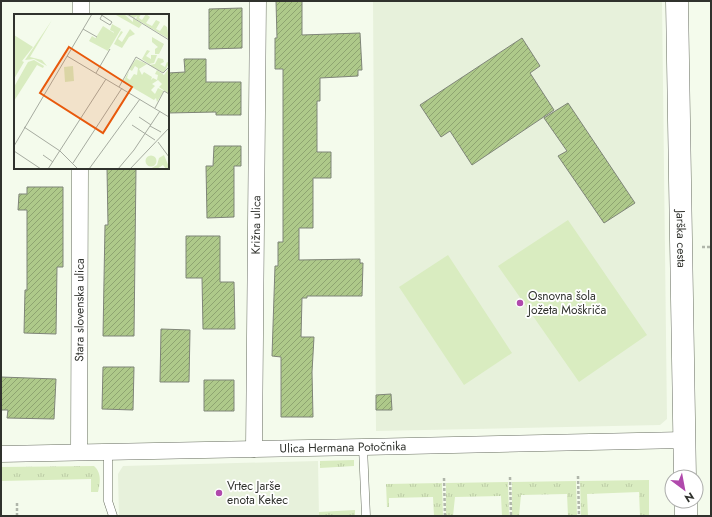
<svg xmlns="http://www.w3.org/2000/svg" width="712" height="517" font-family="Jost,sans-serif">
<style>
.built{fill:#e7f1db}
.grass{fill:url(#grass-tufts)}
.pitch{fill:#d9ecc0}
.building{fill:url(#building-hatch);stroke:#7f8578}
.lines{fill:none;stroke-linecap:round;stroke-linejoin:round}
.lane-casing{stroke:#696f62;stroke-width:9}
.street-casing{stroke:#696f62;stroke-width:17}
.secondary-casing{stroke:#696f62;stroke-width:23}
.path{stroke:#b0b6aa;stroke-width:2.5;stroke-dasharray:3 2;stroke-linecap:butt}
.lane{stroke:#fff;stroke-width:8}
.street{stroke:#fff;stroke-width:16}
.secondary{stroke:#fff;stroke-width:22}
.poi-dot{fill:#b049ac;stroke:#fff;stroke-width:1.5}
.labels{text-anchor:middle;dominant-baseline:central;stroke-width:3.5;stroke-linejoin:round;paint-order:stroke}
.street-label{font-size:12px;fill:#30322d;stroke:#fff}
.poi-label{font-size:12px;fill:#30322d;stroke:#fff;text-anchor:start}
.inset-road{fill:none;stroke:#a6aba0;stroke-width:1}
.view{fill:#e8590c;fill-opacity:0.15;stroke:#e8590c;stroke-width:2}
.inset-edge{fill:none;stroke:#30322d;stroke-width:2}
</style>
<defs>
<pattern id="grass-tufts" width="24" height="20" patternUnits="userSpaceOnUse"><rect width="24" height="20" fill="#d9ecc0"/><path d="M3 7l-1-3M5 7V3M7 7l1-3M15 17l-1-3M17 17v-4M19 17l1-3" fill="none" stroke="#bbcba5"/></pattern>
<pattern id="building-hatch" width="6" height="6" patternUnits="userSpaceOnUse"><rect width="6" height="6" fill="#aec98a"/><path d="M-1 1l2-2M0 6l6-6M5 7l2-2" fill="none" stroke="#8ea471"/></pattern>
</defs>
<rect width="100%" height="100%" fill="#f4fbec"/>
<!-- built -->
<path class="built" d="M373,1H662L667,419L660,425L376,431Z
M318,461L319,516H119L118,474L123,466Z"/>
<!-- grass -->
<path class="grass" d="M354,460V466L320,468V461Z
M94,466C102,473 100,483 98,492H91V479L1,481V467Z
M649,480V516H640L639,492L587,494L588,516H581L580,481Z
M576,481L577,516H568L567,494L521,495L519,516H512V482Z
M508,482L509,516H502L501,496L455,497L453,516H446V483Z
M442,483L443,516H434L433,497L389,498V507H387L386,484Z
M355,510V516H319V512Z"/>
<!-- pitch -->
<path class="pitch" d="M568,220L647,335L579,382L498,266Z
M448,255L512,353L464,385L399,287Z"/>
<!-- building -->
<path class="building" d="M276,1H302V35L360,33L362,70H358V76L320,78V101H317V152H331V178H313V228H299V260L360,259V263H363L362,296H307V298H302L301,337H314L312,372L313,417H281V357L272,356L275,266H278V242H283V69H275V38H277Z
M242,8V48L209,49V9Z
M522,38L540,66L530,73L554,110L472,165L450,131L441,137L420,105Z
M184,59H206V82H241V115H216V112L168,113V73L185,72Z
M568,103L635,203L604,223L558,156L567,151L544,118Z
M214,146H241V166H234V217L207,218L206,166H213Z
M107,168H136L134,336H103L105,225H108Z
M27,187H63V267H57L56,334L24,333L25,290H27V210H18L19,194H27Z
M186,236H220V282H234L235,329H203L202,278H186Z
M161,329L190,330L189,382H160Z
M103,367H134L133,410L102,409Z
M1,377L56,379L54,419L7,418L8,410H1Z
M204,380H234V411H204Z
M391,394L392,410H376V395Z"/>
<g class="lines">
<defs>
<path id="lane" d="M363,447L366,516
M108,452V501L113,516"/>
<g id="street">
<path d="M81,15V1"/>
<path id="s1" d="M254,449L258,1"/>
<path id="s2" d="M79,452L80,168"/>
<path id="s3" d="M1,454L363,447L684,440"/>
</g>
<g id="secondary">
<path id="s4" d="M677,1L685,477"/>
<path d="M686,501V516"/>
</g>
</defs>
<!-- lane casing -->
<use href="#lane" class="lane-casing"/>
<!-- street casing -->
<use href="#street" class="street-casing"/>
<!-- secondary casing -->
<use href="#secondary" class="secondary-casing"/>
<!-- path -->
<path class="path" d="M702,247H711
M578,476L579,516
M510,477L511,516
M444,478L445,516
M17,503V516"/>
<!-- lane -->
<use href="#lane" class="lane"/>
<!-- street -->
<use href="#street" class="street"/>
<!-- secondary -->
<use href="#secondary" class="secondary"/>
</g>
<!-- markers -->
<g class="poi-dot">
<circle cx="520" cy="303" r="4"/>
<circle cx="219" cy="493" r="4"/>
</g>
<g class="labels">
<!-- street labels -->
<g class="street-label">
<text stroke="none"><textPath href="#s1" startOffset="224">Križna ulica</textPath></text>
<text stroke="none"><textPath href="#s4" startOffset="238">Jarška cesta</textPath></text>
<text stroke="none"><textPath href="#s2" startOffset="142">Stara slovenska ulica</textPath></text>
<text stroke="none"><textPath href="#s3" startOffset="342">Ulica Hermana Potočnika</textPath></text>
</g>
<!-- poi labels -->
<g class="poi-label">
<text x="528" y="296">Osnovna šola<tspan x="528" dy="14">Jožeta Moškriča</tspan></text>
<text x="227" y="486">Vrtec Jarše<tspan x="227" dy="14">enota Kekec</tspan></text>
</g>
</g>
<!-- overview -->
<g transform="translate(14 14)">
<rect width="155" height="155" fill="#f4fbec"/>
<path d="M110,0L119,8V4L128,10L125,14L102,1L112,0L118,4ZM113,0H127L125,4L128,6L132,0L136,3L132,9L138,12L142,6L146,8L142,15L146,17L150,11L153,13L155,25L122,5L123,2L120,4ZM38,6L16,43L28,46L33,52L20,45L11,46ZM98,10L107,15L94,37L75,27L78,22L92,31L100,18L96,16ZM116,15L121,20L115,23L108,34L100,30L107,17L109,18L104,25L108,28ZM138,23L150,30L145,40H141V35L144,33L138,28ZM133,36L136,37L132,42L137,45V41H143L140,49L135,50L128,45ZM144,44L149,45L150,48L146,50L151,53L153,48L155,49L150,59L135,51L141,50ZM122,45L133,50L125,55L128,61L130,58L138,63L137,66L139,64L143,66L144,61L141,60L143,56L150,61L155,54V80L145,73L148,70L144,66L138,70L141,72L137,76L141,80L144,74L150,77L143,88L142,84L140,86L109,68L115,57L113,64L116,66L120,60L123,61L124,54L121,52L118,57L115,55ZM20,46L30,52L29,54L23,51L0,87V73L14,48ZM150,141L155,153L152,155L149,151L143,155H136L143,151L145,144Z" fill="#d9ecc0"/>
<path d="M0,21L19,33L8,47L10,48L0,65Z" fill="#d9ecc0"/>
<path d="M89,12L100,19L92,32L81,25ZM59,52L60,67L51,68L50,53ZM131.5 147a5.5 5.5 0 1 1 11 0a5.5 5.5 0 1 1-11 0Z" fill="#d9ecc0"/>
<path class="inset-road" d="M86,0L98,8L96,11L86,5L88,1M113,0L155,26M69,15L83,23M53,42L155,103M82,59L96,35M105,73L122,43L149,59L155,53M141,94L150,77L155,80M125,103L137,111M118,111L141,126M136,112L147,118M10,113L46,137L64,155M144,128L155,143M0,132L78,0M0,137L27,155M29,141L39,148M59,149L108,74M34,155L92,65M75,155L126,85M104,155L120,136L146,97M116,155L155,114"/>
<path class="view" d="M55,33L118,73L89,119L26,79Z"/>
<rect width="155" height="155" class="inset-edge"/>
</g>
<!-- border -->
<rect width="712" height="517" fill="none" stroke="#30322d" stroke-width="4"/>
<!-- north arrow -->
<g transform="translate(684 489) rotate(148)"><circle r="19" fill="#ffffff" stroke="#acadab"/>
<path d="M0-3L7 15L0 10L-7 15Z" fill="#b049ac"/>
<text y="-6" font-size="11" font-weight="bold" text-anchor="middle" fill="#30322d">N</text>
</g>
</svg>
